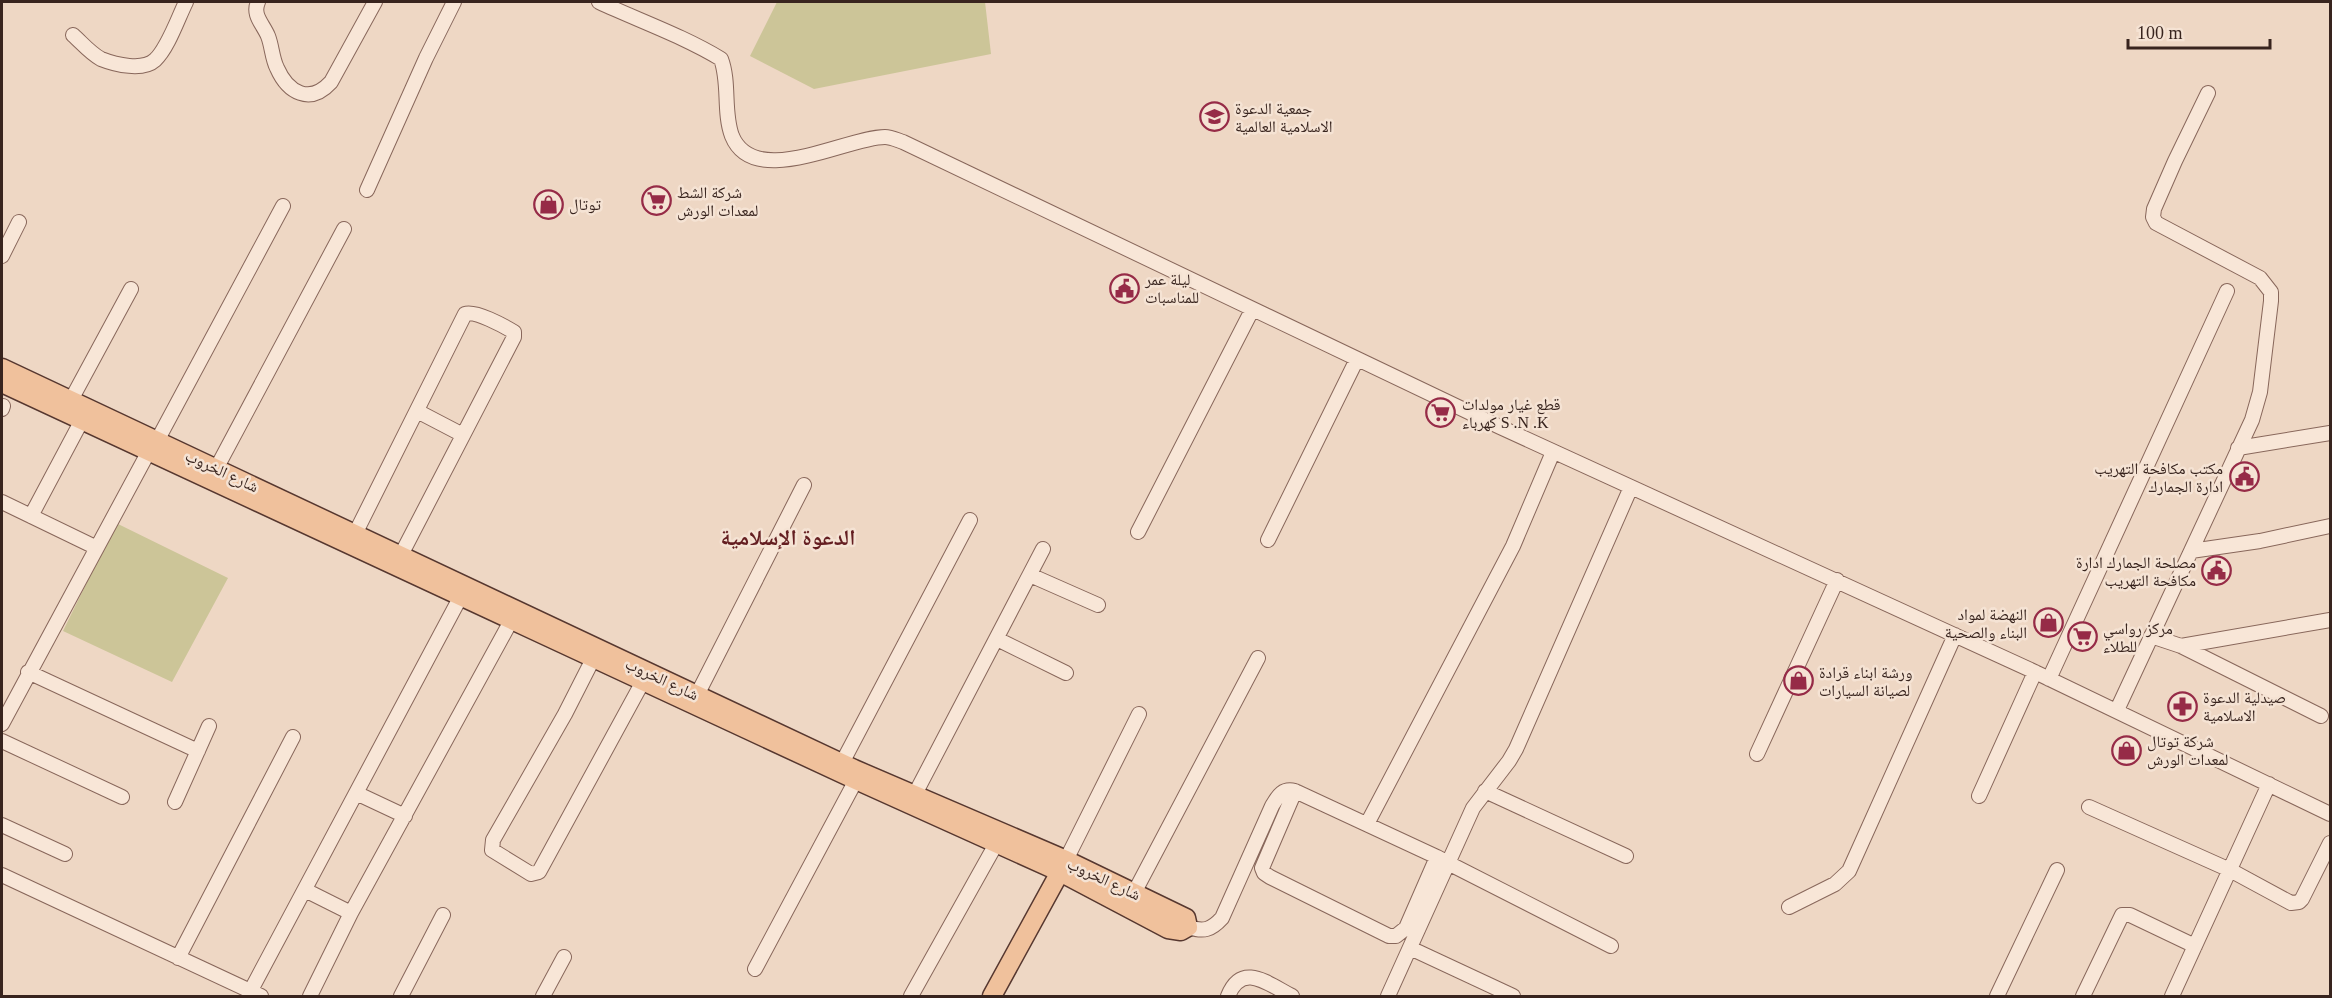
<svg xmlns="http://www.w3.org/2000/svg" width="2332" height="998" font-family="'Times New Roman','Noto Naskh Arabic',serif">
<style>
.green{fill:#ccc598}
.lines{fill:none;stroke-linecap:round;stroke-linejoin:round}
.minor-casing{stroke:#88675b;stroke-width:16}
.major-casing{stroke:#56372f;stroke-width:21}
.minor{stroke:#f8e6d7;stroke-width:14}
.major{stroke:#f0c19c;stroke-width:18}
.labels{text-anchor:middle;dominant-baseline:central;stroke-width:5;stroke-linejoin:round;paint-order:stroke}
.poi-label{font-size:16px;fill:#38241e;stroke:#f5e3d4;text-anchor:start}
.street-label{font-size:16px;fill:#38241e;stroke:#f5e3d4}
.district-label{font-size:22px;font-weight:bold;fill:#641e21;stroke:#f5e3d4}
</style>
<rect width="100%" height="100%" fill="#eed7c4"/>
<!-- green -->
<path class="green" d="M777,2H985L991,54L814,89L750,56Z
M116,523L228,578L172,682L63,631Z"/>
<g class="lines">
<defs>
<path id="minor" d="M258,2C252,15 263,24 268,36C272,46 272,58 277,68C288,93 310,105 331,82L375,2
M599,2C640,21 683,36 721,59C730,83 723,112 732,136C754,190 847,137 885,137C891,137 897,140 903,142L1500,427L2035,672L2330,814
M73,35C82,43 90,53 101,59C116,65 143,71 155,60C168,48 178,18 186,2
M367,190L426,58L454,2
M2,256L19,222
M71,400L131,289
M2,409L3,406
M417,411L463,435
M157,441L283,206
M2238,448L2330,433
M216,469L344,229
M2,502L95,547
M31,516L82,420
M1138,532L1252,310
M355,534L465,314C475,310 504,326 514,332V337L401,555
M1268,540L1357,359
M2191,551L2260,541L2330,526
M1030,575L1098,605
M2151,636L2181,646L2321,716
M997,639L1066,673
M2181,646L2330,620
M594,657L565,714L493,840L492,850L531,874L539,872L647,674
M28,672L198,751
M2049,679L2227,291
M697,695L804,485
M2117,710L2252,420L2260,392L2271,301V292L2260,278L2156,223L2153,217L2154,209L2175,161L2208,93
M2,724L149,451
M2,741L122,797
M1757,754L1837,580
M842,763L970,520
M1485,791L1626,856
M356,793L405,816
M914,796L1043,549
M1979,796L2035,672
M175,802L209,726
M2089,807L2230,870L2291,903L2299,902L2302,899L2330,843
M1367,824L1513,546L1553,452
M2,825L65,854
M1437,857L1406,928L1396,936H1389L1270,877L1264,873L1262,868L1295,791L1437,857L1448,863L1611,946
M1066,860L1139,714
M2,875L261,996
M305,890L351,913
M1134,893L1258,658
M1789,907L1835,884L1849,871L1955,635
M1188,927C1204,932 1211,930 1222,918L1272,806C1278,796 1282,788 1295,791
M1410,948L1513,996
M178,958L293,737
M755,969L856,780
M250,992L461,596
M310,996L351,913L512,619
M401,996L443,915
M543,996L564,957
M911,996L996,844
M1228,996C1242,961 1268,984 1292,996
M1388,996L1473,808L1509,761L1516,749L1631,487
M1997,996L2057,870
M2083,996L2122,915H2130L2195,946
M2172,996L2269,784"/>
<path id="major" d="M2,368L854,769L1066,860L1186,918L1188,927L1181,931L1168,929L1060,872L856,780L2,383
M992,996L1060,872"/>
</defs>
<!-- minor casing -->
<use href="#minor" class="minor-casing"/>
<!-- major casing -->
<use href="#major" class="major-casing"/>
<!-- minor -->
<use href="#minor" class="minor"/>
<!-- major -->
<use href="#major" class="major"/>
</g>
<!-- icons -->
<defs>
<symbol id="university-ring" viewBox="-11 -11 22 22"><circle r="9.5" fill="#f5e3d4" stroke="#962b47" stroke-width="1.5"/><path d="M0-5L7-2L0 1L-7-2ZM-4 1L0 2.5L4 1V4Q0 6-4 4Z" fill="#962b47"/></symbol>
<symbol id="supermarket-ring" viewBox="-11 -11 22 22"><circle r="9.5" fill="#f5e3d4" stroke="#962b47" stroke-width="1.5"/><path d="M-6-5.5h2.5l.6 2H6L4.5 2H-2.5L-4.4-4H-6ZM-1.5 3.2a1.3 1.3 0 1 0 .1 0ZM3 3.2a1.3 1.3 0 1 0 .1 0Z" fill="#962b47"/></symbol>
<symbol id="shop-ring" viewBox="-11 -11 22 22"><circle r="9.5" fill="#f5e3d4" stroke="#962b47" stroke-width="1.5"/><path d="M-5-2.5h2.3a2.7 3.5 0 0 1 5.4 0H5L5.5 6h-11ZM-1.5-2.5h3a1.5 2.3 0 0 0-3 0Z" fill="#962b47"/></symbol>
<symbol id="civic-ring" viewBox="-11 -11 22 22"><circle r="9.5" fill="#f5e3d4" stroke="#962b47" stroke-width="1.5"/><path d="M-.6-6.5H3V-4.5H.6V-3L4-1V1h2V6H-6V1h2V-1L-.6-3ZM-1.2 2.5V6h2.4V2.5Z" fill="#962b47"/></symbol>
<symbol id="pharmacy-ring" viewBox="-11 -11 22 22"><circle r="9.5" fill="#f5e3d4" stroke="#962b47" stroke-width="1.5"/><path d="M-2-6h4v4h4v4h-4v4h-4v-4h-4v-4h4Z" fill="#962b47"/></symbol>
</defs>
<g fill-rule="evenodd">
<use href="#university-ring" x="1198" y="100" width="33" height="33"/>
<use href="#supermarket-ring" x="640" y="184" width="33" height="33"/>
<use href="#shop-ring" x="532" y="188" width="33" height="33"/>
<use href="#civic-ring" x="1108" y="272" width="33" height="33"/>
<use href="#supermarket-ring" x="1424" y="396" width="33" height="33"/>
<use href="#civic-ring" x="2228" y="460" width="33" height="33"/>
<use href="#civic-ring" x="2200" y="554" width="33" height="33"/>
<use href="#shop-ring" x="2032" y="606" width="33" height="33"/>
<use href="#supermarket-ring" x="2066" y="620" width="33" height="33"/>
<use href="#shop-ring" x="1782" y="664" width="33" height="33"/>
<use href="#pharmacy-ring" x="2166" y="690" width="33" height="33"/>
<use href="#shop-ring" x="2110" y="734" width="33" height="33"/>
</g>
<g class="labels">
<!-- poi labels -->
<g class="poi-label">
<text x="1235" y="108">جمعية الدعوة<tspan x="1235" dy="18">الاسلامية العالمية</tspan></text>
<text x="677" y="192">شركة الشط<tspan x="677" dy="18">لمعدات الورش</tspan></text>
<text x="569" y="204">توتال</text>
<text x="1145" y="279">ليلة عمر<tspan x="1145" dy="18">للمناسبات</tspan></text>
<text x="1462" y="404">قطع غيار مولدات<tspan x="1462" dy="18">كهرباء S .N .K</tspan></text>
<text x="2223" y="468" text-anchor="end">مكتب مكافحة التهريب<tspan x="2223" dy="18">ادارة الجمارك</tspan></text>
<text x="2196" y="562" text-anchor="end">مصلحة الجمارك ادارة<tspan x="2196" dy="18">مكافحة التهريب</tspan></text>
<text x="2027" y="614" text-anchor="end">النهضة لمواد<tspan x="2027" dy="18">البناء والصحية</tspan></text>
<text x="2103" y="628">مركز رواسي<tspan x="2103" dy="18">للطلاء</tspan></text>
<text x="1819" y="672">ورشة ابناء قرادة<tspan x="1819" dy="18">لصيانة السيارات</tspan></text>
<text x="2203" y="697">صيدلية الدعوة<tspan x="2203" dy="18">الاسلامية</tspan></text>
<text x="2147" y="741">شركة توتال<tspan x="2147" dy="18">لمعدات الورش</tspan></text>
</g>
<!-- street labels -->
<g class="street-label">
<text transform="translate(222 471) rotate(25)">شارع الخروب</text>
<text transform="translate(662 679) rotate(25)">شارع الخروب</text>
<text transform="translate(1104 879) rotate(25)">شارع الخروب</text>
</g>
<!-- district labels -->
<g class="district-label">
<text x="788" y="537">الدعوة الإسلامية</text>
</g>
</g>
<!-- border -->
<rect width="2332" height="998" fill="none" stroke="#38241e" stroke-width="6"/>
<!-- scale -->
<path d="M2128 39v9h142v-9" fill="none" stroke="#38241e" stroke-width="3"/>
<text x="2137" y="39" font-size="18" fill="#38241e" stroke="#f5e3d4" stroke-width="4.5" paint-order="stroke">100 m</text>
</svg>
